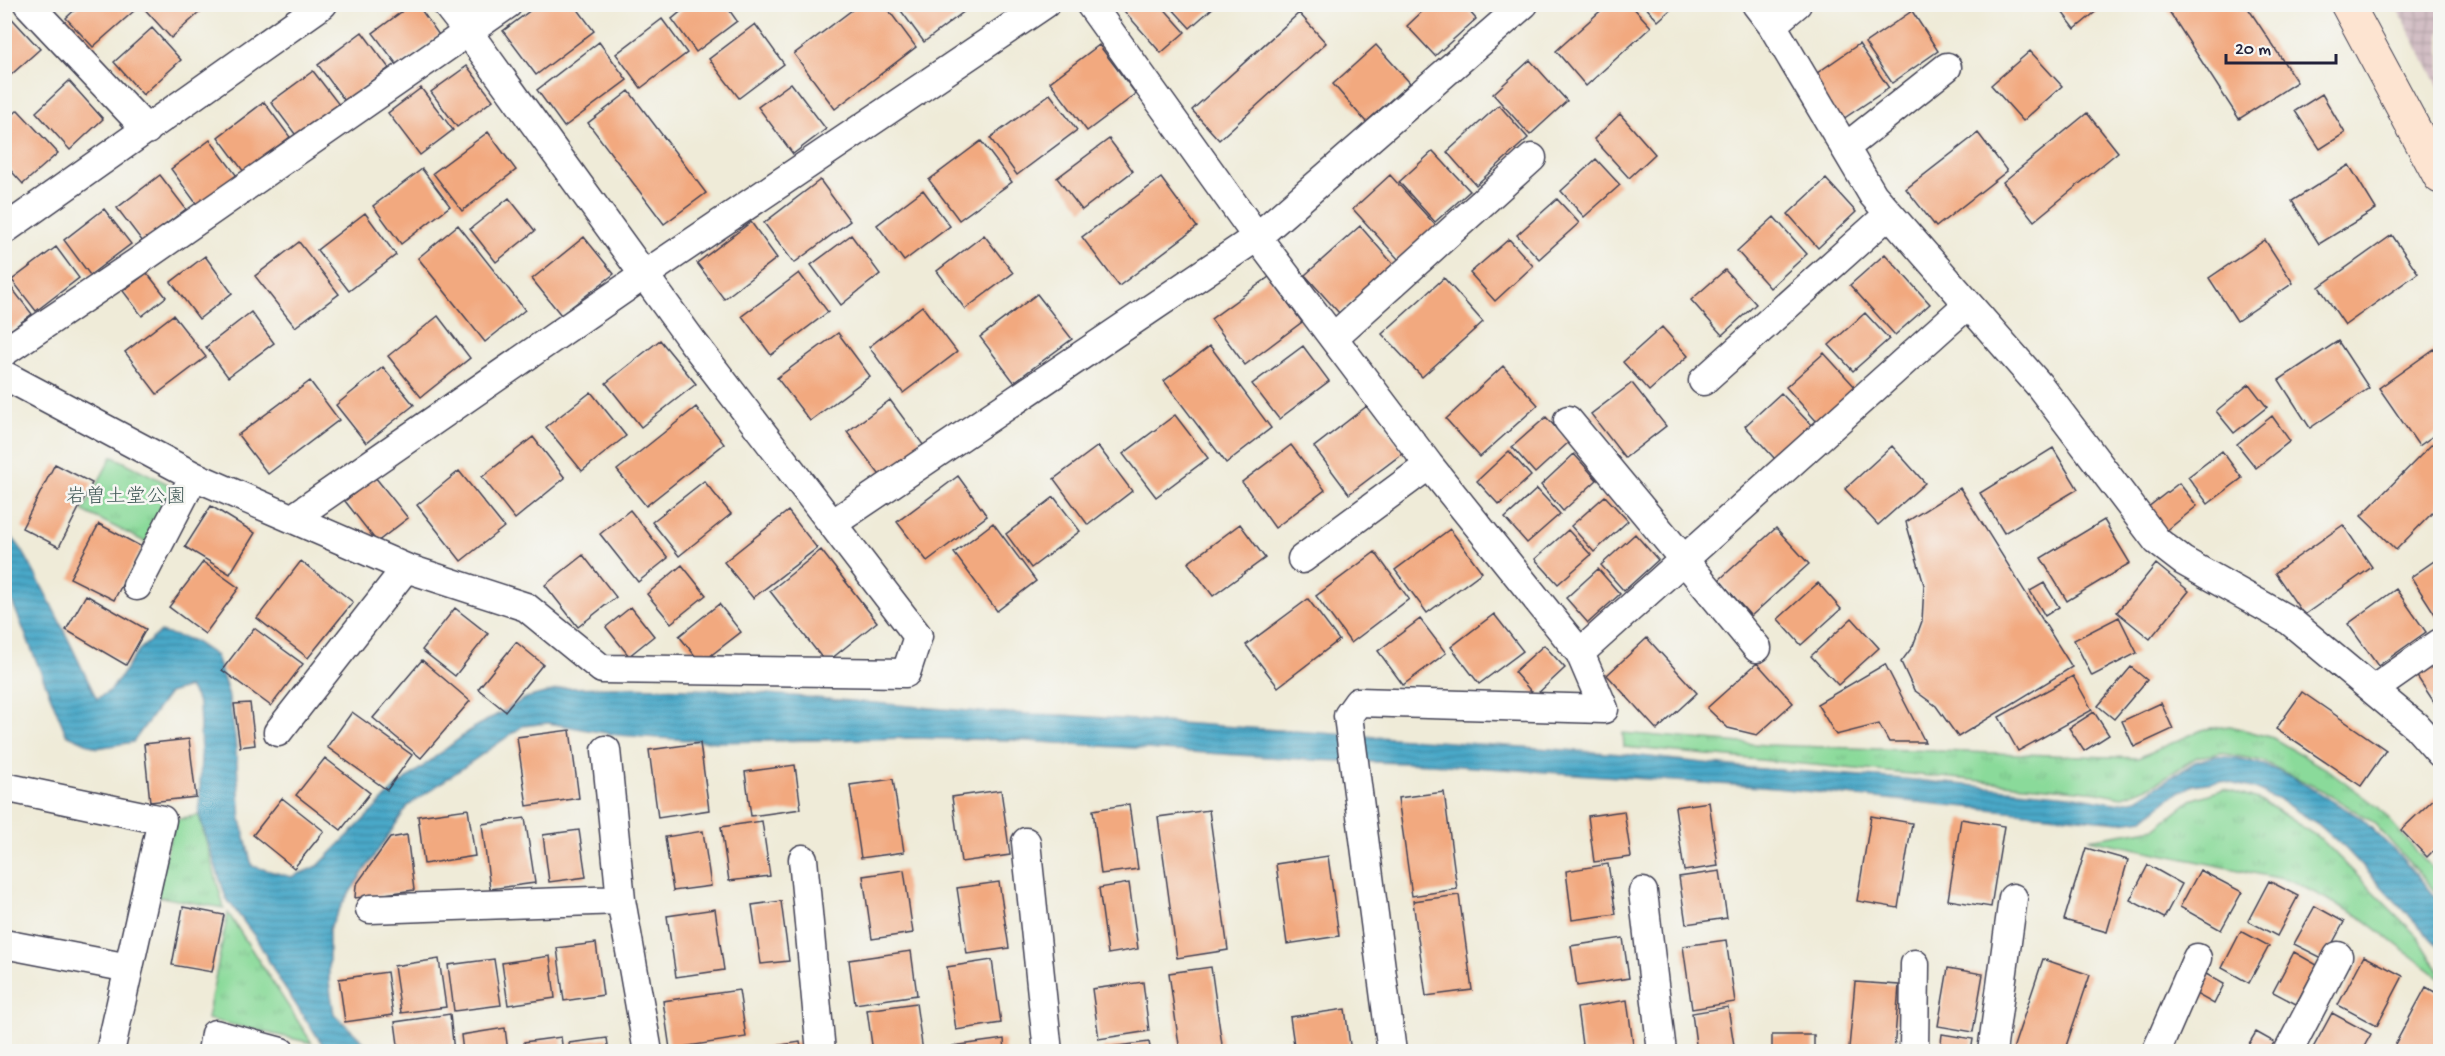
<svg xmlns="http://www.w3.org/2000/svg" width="2445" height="1056" font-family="'Gochi Hand','Klee One',sans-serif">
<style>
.industrial{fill:url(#industrial-grid)}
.grass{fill:url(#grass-tufts);stroke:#567e6a;stroke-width:1.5}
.water{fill:url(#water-rules);stroke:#366582;stroke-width:1.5}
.building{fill:#f2a97f}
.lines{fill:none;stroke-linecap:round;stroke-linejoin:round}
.minor-casing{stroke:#414053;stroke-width:31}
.secondary-casing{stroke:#414053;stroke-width:35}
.minor{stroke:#fff;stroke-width:28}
.secondary{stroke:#fde4d1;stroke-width:33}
.labels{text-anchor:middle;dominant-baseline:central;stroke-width:5;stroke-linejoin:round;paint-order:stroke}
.park-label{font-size:20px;fill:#415958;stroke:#f6f6f2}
</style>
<defs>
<pattern id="industrial-grid" width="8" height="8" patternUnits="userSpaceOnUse" patternTransform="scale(1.5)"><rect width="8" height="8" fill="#d2bec4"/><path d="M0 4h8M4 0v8" fill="none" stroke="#b4a3a9"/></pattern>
<pattern id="grass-tufts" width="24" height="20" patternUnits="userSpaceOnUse" patternTransform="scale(1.5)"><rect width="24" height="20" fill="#8ada9a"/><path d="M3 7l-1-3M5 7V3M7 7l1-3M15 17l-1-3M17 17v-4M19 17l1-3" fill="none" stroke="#77bb86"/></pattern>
<pattern id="water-rules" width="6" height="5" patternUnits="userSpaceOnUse" patternTransform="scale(1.5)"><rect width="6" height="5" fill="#49a8c8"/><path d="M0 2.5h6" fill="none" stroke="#3c88a4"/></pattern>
</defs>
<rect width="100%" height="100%" fill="#f6f6f2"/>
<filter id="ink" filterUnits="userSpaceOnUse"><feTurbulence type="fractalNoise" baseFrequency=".0167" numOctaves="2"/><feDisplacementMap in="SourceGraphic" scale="12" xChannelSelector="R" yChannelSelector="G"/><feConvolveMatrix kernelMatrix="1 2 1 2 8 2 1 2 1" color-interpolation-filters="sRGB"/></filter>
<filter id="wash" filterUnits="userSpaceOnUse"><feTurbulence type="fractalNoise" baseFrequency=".008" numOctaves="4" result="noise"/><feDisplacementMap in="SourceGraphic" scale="24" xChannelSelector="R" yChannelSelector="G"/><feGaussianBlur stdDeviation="1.35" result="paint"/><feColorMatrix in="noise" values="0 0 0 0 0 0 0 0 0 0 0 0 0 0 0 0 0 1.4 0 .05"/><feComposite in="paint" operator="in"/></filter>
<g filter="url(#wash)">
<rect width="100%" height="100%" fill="#efebd8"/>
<!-- industrial -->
<path class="industrial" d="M2395,5H2440V89Z"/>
<!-- grass -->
<path class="grass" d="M112,456L168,484L174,500L151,545L83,511Z
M2230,726L2273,738L2334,774L2379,808L2440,878V897L2373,822L2323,791L2262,761L2221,753L2197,757L2153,785L2121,797L2099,792L1624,747L1623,733L1766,745L2138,758L2204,729Z
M2224,789L2264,802L2321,839L2418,937L2440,972V978L2359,916L2292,881L2089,839L2156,828L2191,800Z
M199,815L224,908L155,896L175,820Z
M228,913L312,1043L207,1019Z"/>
<!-- water -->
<path class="water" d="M4,531C19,541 26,557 34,572C57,613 76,657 97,699L111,690L139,650L160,632L192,640L216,656L228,693L235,736L241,820L252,866L291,877L318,866L396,787L472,729L526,698L564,688L618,687L721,690L980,712L1063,715L1622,754L1749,768L1904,779L2069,795L2114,803L2137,799L2195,762L2214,756L2236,758L2264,765L2292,777L2361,818L2399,855L2440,903V948L2346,849L2318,824L2281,801L2252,788L2221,781L2193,785L2169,798L2144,819L2120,822L1775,788L1431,764L1312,760L1012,740L911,738L718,742L617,735L548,723L523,726L408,806L344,901L329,929V982L334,1014L373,1051H327L280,981L256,938L226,898L199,815L201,755L199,704L189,687L169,693L133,742L97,748L66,734L5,584Z"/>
<g id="blocks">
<!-- building -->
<path class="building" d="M81,4H128L134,11L93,47L66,18Z
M140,4H209L171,38Z
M412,4H417L439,35L398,66L373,33Z
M539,4H574L594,31L536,75L503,31Z
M690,4H725L737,21L696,52L672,19Z
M860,4H884L916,47L835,109L794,54Z
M896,4H968L970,7L924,42Z
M1118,4H1160L1185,32L1161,53Z
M1430,4H1463L1476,19L1435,56L1407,26Z
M1608,4H1630L1651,27L1586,86L1556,51Z
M1643,4H1677L1658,21Z
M2056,4H2105L2075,29Z
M1169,5H1216L1190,28Z
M2165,5H2246L2297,82L2239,119Z
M4,10L40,49L4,81Z
M1912,11L1938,51L1892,83L1865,43Z
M1299,13L1326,43L1219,140L1192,110Z
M662,19L687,53L641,88L616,54Z
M755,24L784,64L739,98L709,59Z
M152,28L181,60L143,95L114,62Z
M362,32L389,68L345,101L318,65Z
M599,42L627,80L564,127L537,90Z
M1859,44L1889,88L1840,121L1810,78Z
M1099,45L1136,94L1087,131L1050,82Z
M1376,45L1410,83L1366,122L1333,84Z
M2030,51L2062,86L2023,121L1991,85Z
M1530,60L1567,101L1530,135L1493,94Z
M467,66L493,100L457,127L431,92Z
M313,71L340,106L298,138L271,102Z
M69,81L103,119L70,150L36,112Z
M791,83L826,129L793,154L758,107Z
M421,88L453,130L420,155L388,113Z
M629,91L706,193L664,224L588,123Z
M1050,94L1077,130L1017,175L990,138Z
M2322,94L2345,133L2320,149L2295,111Z
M264,102L290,137L244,172L218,137Z
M1499,105L1528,138L1476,185L1447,152Z
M18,110L58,153L23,184L4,163V123Z
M2087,113L2118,152L2034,221L2003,182Z
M1620,114L1655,154L1629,178L1594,139Z
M488,132L516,170L462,211L433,173Z
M1978,133L2007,171L1936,227L1906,189Z
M1109,139L1133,171L1082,210L1057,178Z
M210,140L237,176L198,206L171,169Z
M981,141L1012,182L959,220L929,180Z
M1433,151L1470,191L1435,222L1399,182Z
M1596,159L1620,185L1584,217L1561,191Z
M2349,165L2376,209L2319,244L2292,201Z
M422,169L450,206L401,244L373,206Z
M160,175L186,209L143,242L117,208Z
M1390,175L1436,226L1399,260L1353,209Z
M1161,178L1197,227L1119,286L1082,237Z
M1826,179L1856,212L1818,248L1788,214Z
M820,180L850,221L794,263L764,223Z
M923,190L950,226L904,261L877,225Z
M509,198L535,231L496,262L470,229Z
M1557,199L1579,223L1539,259L1517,235Z
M104,209L131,244L90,275L64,240Z
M365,213L396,255L349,291L317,250Z
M1774,217L1807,254L1770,288L1737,251Z
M751,222L777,258L724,299L697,263Z
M458,225L525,310L485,342L418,258Z
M1360,226L1393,264L1339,313L1305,275Z
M851,235L880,274L841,305L811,265Z
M984,235L1013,273L965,309L937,271Z
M2392,235L2418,273L2345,325L2319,287Z
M584,237L614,274L561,315L532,279Z
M1509,239L1533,266L1495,301L1470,273Z
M2265,240L2293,283L2237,321L2209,278Z
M299,242L339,294L295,327L255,276Z
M56,247L79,278L36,311L12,280Z
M1885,254L1930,304L1895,335L1850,285Z
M205,256L232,293L199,319L171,282Z
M1725,270L1756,304L1722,335L1691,300Z
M147,273L166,297L142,316L123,291Z
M799,273L828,312L771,355L742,316Z
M1269,277L1302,322L1245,365L1211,319Z
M4,278L32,314L4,335Z
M1444,278L1483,322L1422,377L1382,334Z
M1037,294L1072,339L1014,382L980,337Z
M922,306L957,352L903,393L869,347Z
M251,312L274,343L228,377L206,347Z
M1865,313L1889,339L1853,371L1829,345Z
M173,315L206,357L157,394L125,352Z
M438,316L470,358L421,397L388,356Z
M1662,327L1688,356L1649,391L1623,362Z
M838,333L870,376L810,421L777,378Z
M660,340L696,384L641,427L606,383Z
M2338,341L2369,388L2310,428L2279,380Z
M1210,346L1271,428L1226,463L1164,381Z
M1303,346L1329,381L1279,419L1252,384Z
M2434,349L2440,358V431L2419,446L2379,388Z
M1824,353L1856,388L1818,423L1786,387Z
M1503,366L1538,405L1480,457L1446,419Z
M383,367L414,405L366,443L336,405Z
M310,381L339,420L268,474L238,435Z
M1632,383L1666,426L1625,458L1591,414Z
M2249,384L2267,407L2234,433L2216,411Z
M591,392L626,436L582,471L546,427Z
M1781,393L1812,426L1775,459L1745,426Z
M890,400L924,446L882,478L847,432Z
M1367,406L1403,453L1349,494L1314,447Z
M696,407L724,444L646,506L617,470Z
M1175,415L1208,458L1156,497L1123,454Z
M2272,416L2290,441L2256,468L2237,444Z
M1546,417L1569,442L1535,473L1512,447Z
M533,437L565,478L515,519L482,477Z
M2433,443L2440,450V505L2396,550L2361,516Z
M1291,445L1325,490L1275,528L1242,482Z
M1098,446L1132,491L1088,525L1054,479Z
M1892,446L1925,483L1878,525L1845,489Z
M2053,448L2078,489L2004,533L1980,493Z
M1509,451L1531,476L1499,505L1477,481Z
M2222,451L2242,478L2208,504L2188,477Z
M1574,454L1597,480L1563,511L1541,485Z
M55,464L92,483L59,547L22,528Z
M459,471L504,527L461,561L417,505Z
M958,476L987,516L927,561L897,522Z
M375,477L408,518L377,542L345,501Z
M704,481L731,514L679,556L652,522Z
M2179,483L2197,506L2165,532L2147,508Z
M1960,488L2072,667L1958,737L1936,706L1914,690L1901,662L1913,646L1922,621L1924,585L1906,522Z
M1537,489L1560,514L1527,543L1505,518Z
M1605,496L1628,521L1594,552L1571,526Z
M1054,497L1080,531L1031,568L1006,534Z
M211,506L255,533L230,574L185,547Z
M630,510L668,558L638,582L600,534Z
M788,511L817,548L753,598L724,562Z
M2104,520L2130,563L2067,601L2041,558Z
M993,523L1036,581L997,611L954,553Z
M99,524L142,547L114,600L70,578Z
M1240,524L1265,558L1213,596L1188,563Z
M2343,525L2372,567L2304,615L2275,573Z
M1776,528L1809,564L1751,616L1719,580Z
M1450,529L1482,572L1427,613L1395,570Z
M1568,530L1591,555L1558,584L1535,559Z
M1635,534L1658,560L1624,591L1601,565Z
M821,550L877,622L826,663L770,591Z
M1375,552L1409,599L1351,643L1316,596Z
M583,555L616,597L578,627L545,585Z
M2440,557V622L2411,577Z
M301,561L353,602L308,658L257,618Z
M203,562L239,588L205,634L169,607Z
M2156,564L2189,591L2150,639L2117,612Z
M682,565L706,595L671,623L647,594Z
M1598,569L1620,594L1588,623L1566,598Z
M1818,583L1841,609L1801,645L1778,619Z
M2044,583L2059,607L2045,616L2030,591Z
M2396,589L2426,632L2378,666L2348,624Z
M86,595L146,629L126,665L66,630Z
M1308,599L1339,640L1278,687L1246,645Z
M719,604L741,632L701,663L679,636Z
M631,607L654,636L629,656L606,627Z
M455,608L488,634L455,676L422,650Z
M1494,614L1523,651L1479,684L1451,647Z
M2119,617L2137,653L2092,676L2074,640Z
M1852,618L1879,648L1838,685L1811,656Z
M1420,619L1446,653L1403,685L1378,651Z
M254,628L303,664L271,706L222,670Z
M1647,638L1697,693L1657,730L1607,675Z
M516,642L543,664L505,711L478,689Z
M1544,645L1565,668L1535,696L1514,672Z
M2440,659V711L2416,675Z
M422,660L470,701L421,758L373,718Z
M1757,663L1793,703L1757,735L1728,728L1707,708Z
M1885,664L1925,742H1889L1879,724L1836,735L1817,704Z
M2131,667L2147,680L2114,719L2098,706Z
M2073,676L2092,710L2018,751L1999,717Z
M2302,692L2386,750L2361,786L2276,729Z
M250,703L255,745L240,747L234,704Z
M2161,703L2173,729L2134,747L2122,721Z
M352,712L412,755L387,790L327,747Z
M2094,712L2109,735L2084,751L2069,728Z
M570,730L579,798L527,806L517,737Z
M189,739L196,797L150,802L144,744Z
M700,743L709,810L658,818L649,750Z
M325,758L370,793L341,830L296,795Z
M795,765L801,809L751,816L745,772Z
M893,779L904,852L861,858L850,785Z
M1001,790L1010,855L961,862L952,797Z
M1444,792L1457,889L1412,896L1398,798Z
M2440,793V844L2427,857L2401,830Z
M282,798L324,831L294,868L253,835Z
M1709,802L1718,866L1684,871L1675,807Z
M1129,804L1138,869L1101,874L1093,810Z
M468,809L475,856L424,864L418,816Z
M1209,810L1228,950L1177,958L1158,817Z
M1624,811L1631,857L1594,862L1588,816Z
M1871,816L1912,823L1898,908L1857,901Z
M525,818L535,883L490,889L482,824Z
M1961,819L2004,826L1991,907L1948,900Z
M762,821L770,876L729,881L721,827Z
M579,830L586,877L549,882L543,835Z
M703,831L711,886L673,891L665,837Z
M407,835L414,890L355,898L356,885L390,838Z
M2086,848L2128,860L2107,932L2064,920Z
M1328,856L1339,936L1287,944L1276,864Z
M1608,864L1616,914L1572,920L1566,871Z
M2148,865L2182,884L2164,918L2130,900Z
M904,870L913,933L872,939L863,876Z
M2200,870L2242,892L2221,930L2180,907Z
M1720,871L1727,918L1686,924L1679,877Z
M2269,881L2298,896L2277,936L2248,921Z
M999,882L1009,948L967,954L957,888Z
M1129,883L1138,949L1108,954L1099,888Z
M1459,895L1472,990L1426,996L1413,901Z
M781,901L789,961L761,964L752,905Z
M2315,906L2344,922L2324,959L2294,944Z
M183,907L224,915L212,972L172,965Z
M715,909L724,970L676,977L667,916Z
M2241,931L2269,946L2249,983L2222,968Z
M1623,938L1629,978L1577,986L1571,946Z
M1726,940L1735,1002L1692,1009L1683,946Z
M596,943L603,995L564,1001L557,948Z
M911,951L917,995L855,1004L849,960Z
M2294,952L2317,965L2296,1004L2273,992Z
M550,956L555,998L508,1005L502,963Z
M2364,956L2403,976L2377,1026L2338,1005Z
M439,959L446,1007L401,1013L394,966Z
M494,959L501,1005L454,1011L448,965Z
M2043,959L2090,975L2064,1052H2012Z
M992,960L1001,1023L956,1030L947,967Z
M1211,967L1223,1052H1180L1169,973Z
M1948,968L1983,974L1973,1032L1938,1026Z
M387,972L393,1015L345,1022L339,979Z
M2206,974L2224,984L2214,1004L2196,994Z
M1143,982L1149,1031L1099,1039L1092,989Z
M1855,982L1899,985L1894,1052L1849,1048Z
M2426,987L2440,995V1052H2401L2393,1048Z
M739,990L746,1037L670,1049L663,1001Z
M1627,1000L1634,1052H1583L1577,1008Z
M916,1003L923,1052H873L867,1010Z
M1728,1007L1735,1052H1697L1692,1013Z
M1345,1009L1351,1052H1295L1290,1017Z
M2332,1013L2371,1034L2361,1052H2320L2313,1048Z
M450,1014L454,1052H399L395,1022Z
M505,1028L508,1052H463L461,1035Z
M2256,1032L2274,1042L2269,1052H2244Z
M1942,1034L1973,1039L1971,1052H1940Z
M1772,1035H1814V1052H1772Z
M561,1037L563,1052H526L524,1042Z
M607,1038L609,1052H570L569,1043Z
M1004,1039L1005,1052H954L953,1046Z
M800,1042L802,1052H756V1049Z
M1149,1042L1151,1052H1104L1103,1048Z"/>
</g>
</g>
<g filter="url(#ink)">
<use href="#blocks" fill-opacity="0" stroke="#414053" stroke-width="1.5"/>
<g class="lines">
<defs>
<path id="minor" d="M28,4L147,130
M1090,4L1257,237L1429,465L1580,653L1604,709L1358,702L1348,716L1392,1052
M1756,4L1772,25L1873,195L2039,385L2157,541L2183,561L2290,621L2416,726L2440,753
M1772,25L1797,4
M1845,148L1947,67
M4,230L323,4
M1334,337L1532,158
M4,352L136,263L508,4
M4,375L194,476L406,568L526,607L602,669L906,673L918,636L692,341L468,32L446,4
M1703,381L1889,214
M1568,420L1757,648
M293,518L644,275L1045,4
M832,524L1257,237L1524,4
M1302,559L1429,465
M137,586L194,476
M1580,653L1967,305
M2373,690L2440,643
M278,732L406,568
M606,750L621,900L648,1052
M4,787L162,820L110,1052
M1026,842L1048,1052
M803,859L821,1052
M1643,892L1662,1052
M370,909L621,900
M4,944L129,968
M212,1052L215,1034L281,1052
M1914,1052L1915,964
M1992,1052L2013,898
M2156,1052L2197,958
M2288,1052L2338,956"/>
<path id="secondary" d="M2347,4L2440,177"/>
</defs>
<!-- minor casing -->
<use href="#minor" class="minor-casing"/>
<!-- secondary casing -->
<use href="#secondary" class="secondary-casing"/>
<!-- minor -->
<use href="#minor" class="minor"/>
<!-- secondary -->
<use href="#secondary" class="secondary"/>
</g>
</g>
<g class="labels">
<!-- park labels -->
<g class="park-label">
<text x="126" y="498">岩曽土堂公園</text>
</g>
</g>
<!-- margin -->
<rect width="2445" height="1056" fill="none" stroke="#f6f6f2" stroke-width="24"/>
<!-- scale -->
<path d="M2226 54v9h110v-9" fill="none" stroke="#22223b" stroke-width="3"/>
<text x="2235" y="54" font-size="18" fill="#22223b" stroke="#f6f6f2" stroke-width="4.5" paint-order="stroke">20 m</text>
</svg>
